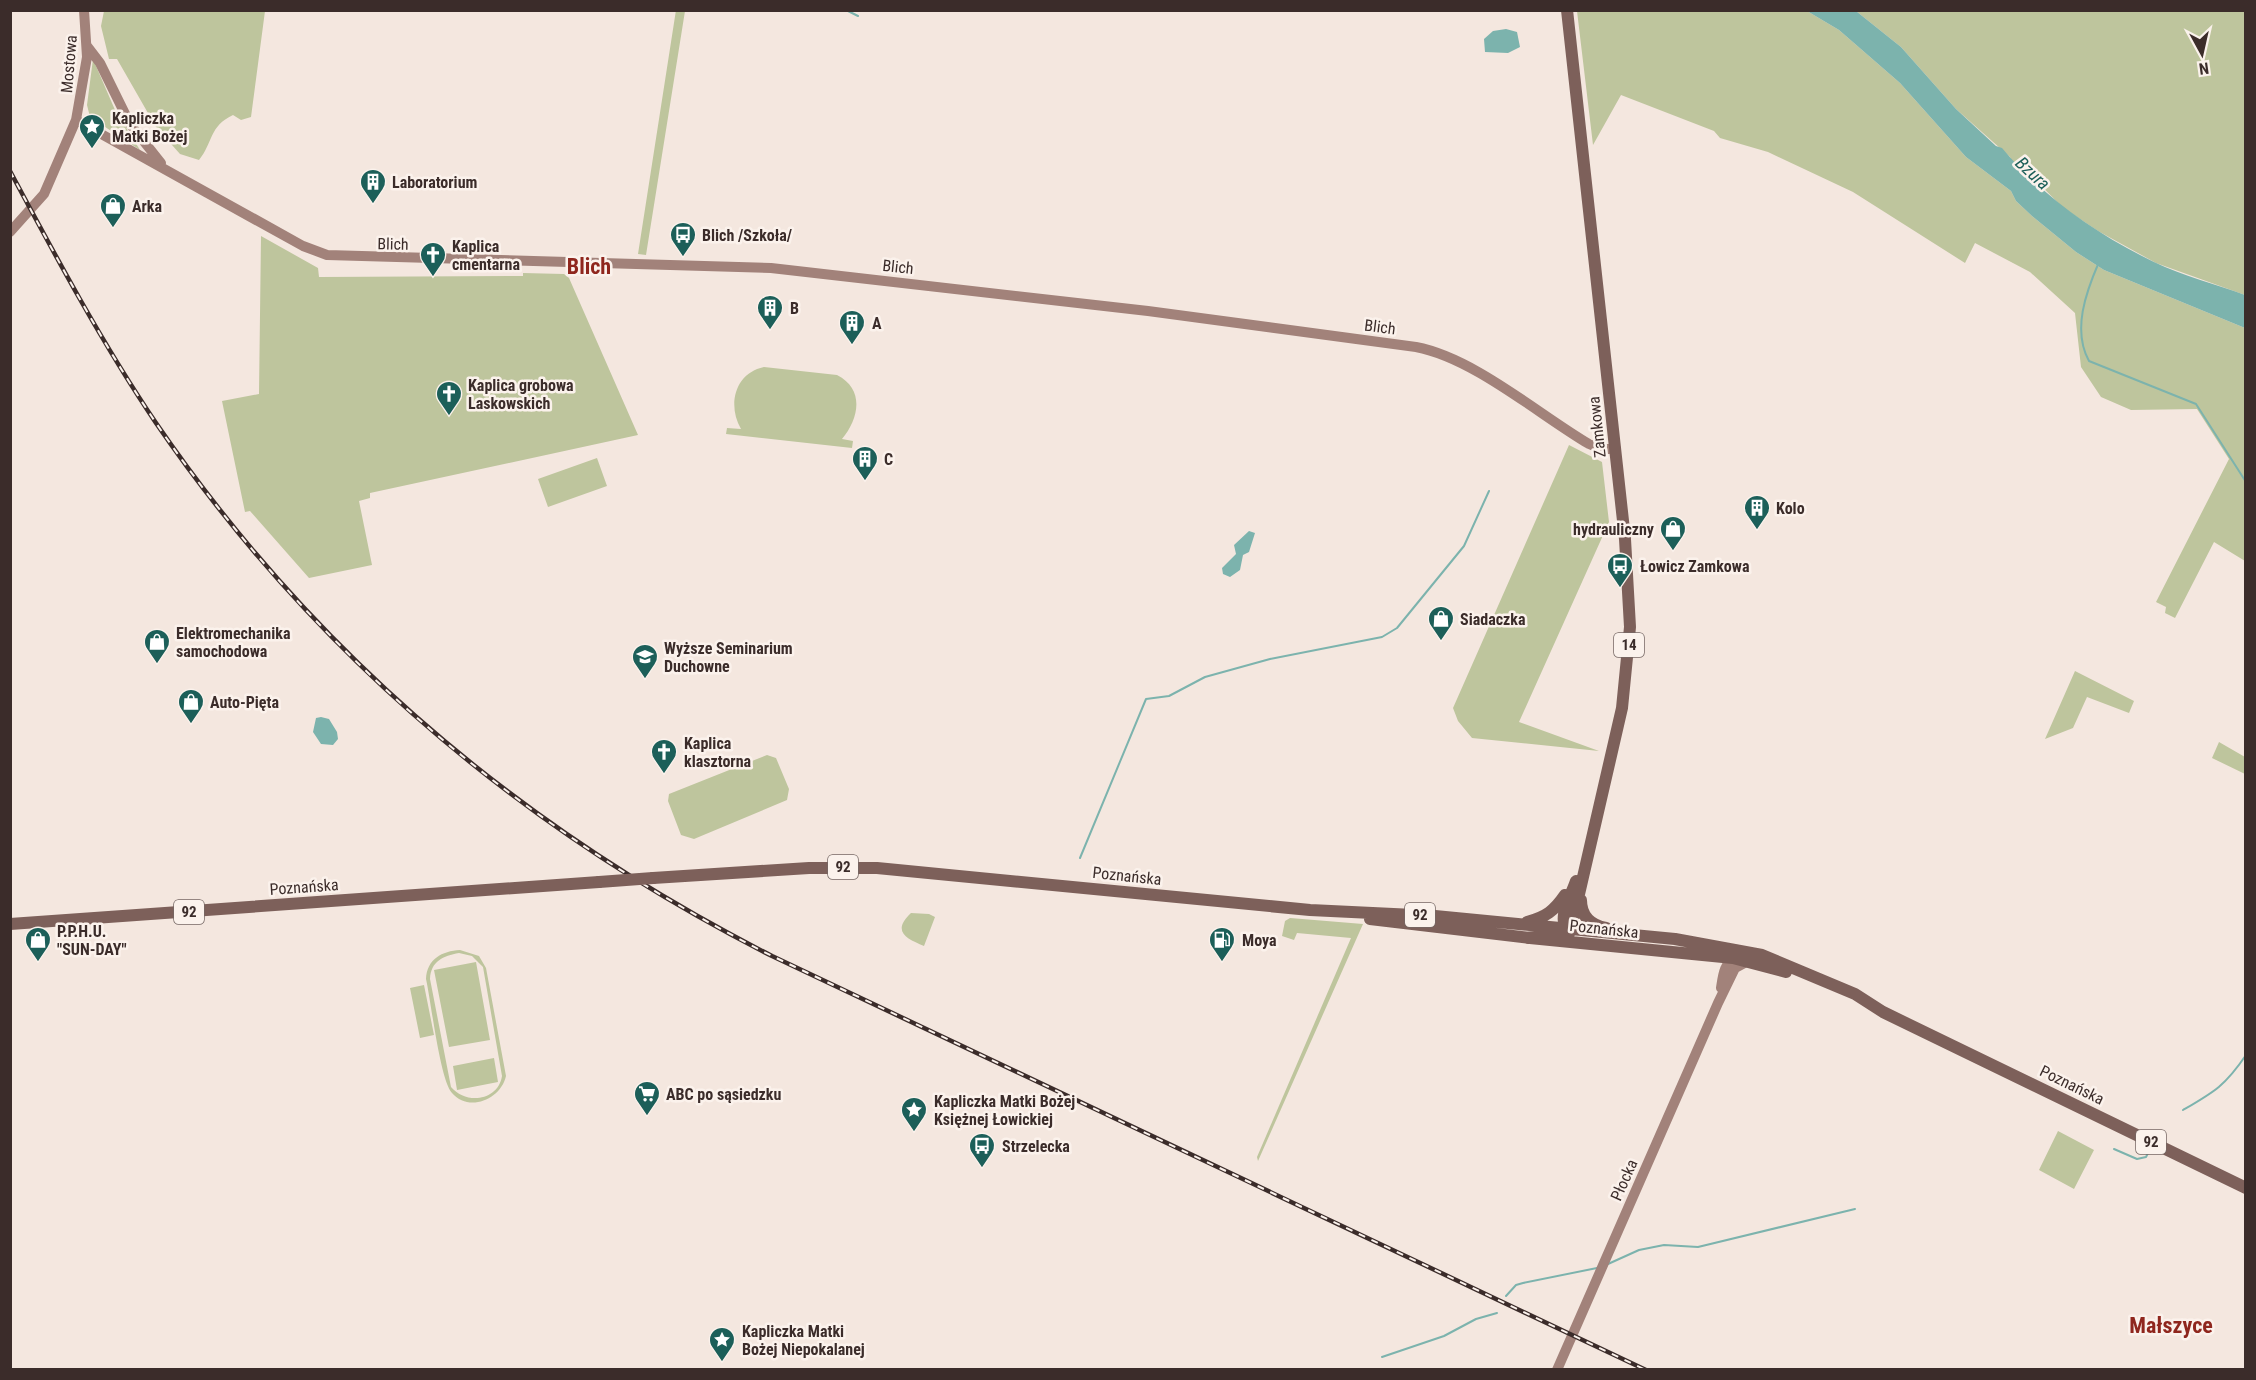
<svg xmlns="http://www.w3.org/2000/svg" width="2256" height="1380" font-family="'Roboto Condensed',sans-serif">
<style>
.green{fill:#bec59d;fill-rule:evenodd}
.water{fill:#7cb3ad}
.lines{fill:none;stroke-linecap:round;stroke-linejoin:round}
.stream{stroke:#7cb3ad;stroke-width:2}
.secondary{stroke:#a2827a;stroke-width:10}
.primary{stroke:#7d605a;stroke-width:12}
.rail-casing{stroke:#3b2c2a;stroke-width:4.5}
.rail{stroke:#fbf2ec;stroke-width:2;stroke-dasharray:7;stroke-linecap:butt}
.primary-bridge{stroke:#7d605a;stroke-width:12}
.labels{text-anchor:middle;dominant-baseline:central;stroke-width:5;stroke-linejoin:round;paint-order:stroke}
.shield{fill:#fbf2ec;stroke:#756764;stroke-width:1.5}
.shield-label{font-size:15px;font-weight:bold;fill:#3b2c2a}
.street-label{font-size:16px;fill:#3b2c2a;stroke:#fbf2ec}
.poi-label{font-size:16px;font-weight:bold;fill:#3b2c2a;stroke:#fbf2ec;text-anchor:start}
.water-label{font-size:18px;font-style:italic;fill:#1c5f59;stroke:#fbf2ec}
.district-label{font-size:22px;font-weight:bold;fill:#8f261d;stroke:#fbf2ec}
</style>
<rect width="100%" height="100%" fill="#f4e7df"/>
<!-- green -->
<path class="green" d="M676,10L685,11L646,255L638,254Z
M104,11H265L251,117L241,120L233,115C209,126 213,143 199,160L180,154L156,127L117,59H109L101,26Z
M1577,11H1807L1839,30L1900,83L1966,157L2011,191L2016,201L2032,216L2076,252L2104,270L2245,328V561L2214,542L2175,618L2165,613L2166,607L2156,602L2229,459L2197,409L2131,410L2101,397L2081,367L2075,313L2030,272L1975,243L1965,263L1853,192L1768,152L1720,138L1714,131L1621,95L1593,145Z
M1856,11H2245V295L2156,263L2098,231L2062,207L2026,170L2012,162L2010,157L1956,109L1901,47Z
M93,59L115,110L140,150L90,117L87,105Z
M261,236L318,268L319,277L523,276V273L564,274L569,278L638,435L370,493V498L359,501L372,565L309,578L250,511L245,512L222,401L259,394Z
M764,367L837,375C865,389 859,419 842,439L853,441L852,448L726,434L727,428L741,429C727,405 735,373 764,367Z
M1569,445L1602,462L1609,522L1519,722L1599,751L1472,738L1458,721L1453,708Z
M597,458L607,486L548,507L538,479Z
M2075,671L2134,701L2129,713L2087,697L2073,728L2045,739Z
M2219,742L2245,757V774L2212,758Z
M767,755L776,758L789,789L787,800L694,839L681,835L668,801L669,794Z
M911,913L929,914L935,917L924,946C907,939 891,932 911,913Z
M1290,918L1363,924L1258,1161L1257,1157L1351,938L1297,933L1294,940L1282,936L1285,921Z
M460,950L479,956L486,968L506,1076C501,1099 469,1113 452,1093C440,1080 431,1001 426,979C427,959 442,951 460,950ZM459,953L472,956L483,967L502,1076C498,1101 466,1105 451,1087L430,979C431,961 443,956 459,953Z
M476,962L490,1040L449,1047L434,970Z
M424,985L434,1035L420,1038L410,988Z
M494,1058L498,1082L457,1090L453,1066Z
M2058,1131L2094,1150L2074,1189L2039,1170Z"/>
<!-- water -->
<path class="water" d="M1807,11H1856L1901,47L1956,109L1996,146L2002,148C2042,196 2096,234 2154,262C2183,276 2216,284 2245,295V328L2104,270L2076,252L2032,216L2016,201L2011,191L1966,157L1900,83L1839,30Z
M1506,29L1517,32L1520,47L1508,53L1485,52L1484,39L1493,31Z
M1249,531L1255,533L1249,552L1243,555L1240,570L1230,577L1223,574L1222,568L1236,554L1234,545Z
M321,717L329,719L337,732L338,739L333,745L321,744L313,732L316,718Z"/>
<g class="lines">
<!-- stream -->
<path class="stream" d="M846,10L858,16
M2099,262C2086,292 2072,330 2089,361L2196,404L2246,482
M1080,858L1146,699L1169,696L1205,677L1270,659L1382,637L1397,628L1464,546L1489,491
M2183,1110C2214,1092 2225,1086 2246,1055
M2155,1139L2159,1131
M2114,1149L2137,1159L2146,1157L2151,1147
M1608,1264L1639,1250L1664,1245L1698,1247L1855,1209
M1506,1296L1516,1285L1523,1283L1597,1268
M1382,1357L1444,1336L1476,1319L1497,1313"/>
<!-- secondary -->
<path class="secondary" d="M87,46L100,63L130,124L161,163
M76,120L303,246L327,255L771,268L1148,311L1416,347C1474,358 1538,414 1589,444L1601,449H1616
M10,232L44,194L76,120L87,57L84,10
M1721,988C1723,974 1724,963 1737,956
M1557,1370L1718,1003L1735,968L1748,961"/>
<!-- primary -->
<path class="primary" d="M653,878L809,868H877L1310,910L1435,916L1675,939L1762,955L1855,994L1883,1012L2246,1188
M1581,900C1581,916 1590,925 1606,928
M1370,919L1530,938L1733,958L1786,972
M1527,922C1546,917 1554,911 1565,895
M10,924L599,882
M1569,934C1556,918 1570,899 1576,881
M1528,938L1561,933L1574,916L1622,708L1630,627L1625,539L1567,10"/>
<defs>
<path id="rail" d="M10,171C56,257 102,343 156,423C315,655 522,829 772,956L1646,1370"/>
</defs>
<!-- rail casing -->
<use href="#rail" class="rail-casing"/>
<!-- rail -->
<use href="#rail" class="rail"/>
<!-- primary-bridge -->
<path class="primary-bridge" d="M599,882L653,878"/>
</g>
<!-- icons -->
<defs>
<symbol id="sight-pin" viewBox="-11 -11 22 30"><path d="M0 17L-7.5 6A9.5 9.5 0 1 1 7.5 6Z" fill="#1c5f59" stroke="#fbf2ec"/><path d="M0-6L1.8-2.2L6-1.7L2.9 1.2L3.7 5.4L0 3.3L-3.7 5.4L-2.9 1.2L-6-1.7L-1.8-2.2Z" fill="#fff"/></symbol>
<symbol id="building-pin" viewBox="-11 -11 22 30"><path d="M0 17L-7.5 6A9.5 9.5 0 1 1 7.5 6Z" fill="#1c5f59" stroke="#fbf2ec"/><path d="M-4-6H4V6H1V3H-1V6H-4ZM-2.5-4.3h1.7v1.8h-1.7ZM.8-4.3h1.7v1.8H.8ZM-2.5-1h1.7V.8h-1.7ZM.8-1h1.7V.8H.8Z" fill="#fff"/></symbol>
<symbol id="shop-pin" viewBox="-11 -11 22 30"><path d="M0 17L-7.5 6A9.5 9.5 0 1 1 7.5 6Z" fill="#1c5f59" stroke="#fbf2ec"/><path d="M-5-2.5h2.3a2.7 3.5 0 0 1 5.4 0H5L5.5 6h-11ZM-1.5-2.5h3a1.5 2.3 0 0 0-3 0Z" fill="#fff"/></symbol>
<symbol id="bus-pin" viewBox="-11 -11 22 30"><path d="M0 17L-7.5 6A9.5 9.5 0 1 1 7.5 6Z" fill="#1c5f59" stroke="#fbf2ec"/><path d="M-5-6H5V4H4V6H2V4H-2V6H-4V4H-5ZM-3.5-4V0h7V-4ZM-3.5 1.2v1.5H-2V1.2ZM2 1.2v1.5H3.5V1.2Z" fill="#fff"/></symbol>
<symbol id="church-pin" viewBox="-11 -11 22 30"><path d="M0 17L-7.5 6A9.5 9.5 0 1 1 7.5 6Z" fill="#1c5f59" stroke="#fbf2ec"/><path d="M-1.2-6h2.4v3.5h3.3v2.4h-3.3V6h-2.4V-.1h-3.3v-2.4h3.3Z" fill="#fff"/></symbol>
<symbol id="university-pin" viewBox="-11 -11 22 30"><path d="M0 17L-7.5 6A9.5 9.5 0 1 1 7.5 6Z" fill="#1c5f59" stroke="#fbf2ec"/><path d="M0-5L7-2L0 1L-7-2ZM-4 1L0 2.5L4 1V4Q0 6-4 4Z" fill="#fff"/></symbol>
<symbol id="fuel-pin" viewBox="-11 -11 22 30"><path d="M0 17L-7.5 6A9.5 9.5 0 1 1 7.5 6Z" fill="#1c5f59" stroke="#fbf2ec"/><path d="M-5.5-6h7V0h2V4h1.3V-2.5L3-4.5l.8-.8L6-3V5H2.5V1h-1V6h-7ZM-4.2-4.7v3.2H.2V-4.7Z" fill="#fff"/></symbol>
<symbol id="supermarket-pin" viewBox="-11 -11 22 30"><path d="M0 17L-7.5 6A9.5 9.5 0 1 1 7.5 6Z" fill="#1c5f59" stroke="#fbf2ec"/><path d="M-6-5.5h2.5l.6 2H6L4.5 2H-2.5L-4.4-4H-6ZM-1.5 3.2a1.3 1.3 0 1 0 .1 0ZM3 3.2a1.3 1.3 0 1 0 .1 0Z" fill="#fff"/></symbol>
</defs>
<g fill-rule="evenodd">
<use href="#sight-pin" x="77" y="112" width="30" height="40"/>
<use href="#building-pin" x="358" y="167" width="30" height="40"/>
<use href="#shop-pin" x="98" y="191" width="30" height="40"/>
<use href="#bus-pin" x="668" y="220" width="30" height="40"/>
<use href="#church-pin" x="418" y="240" width="30" height="40"/>
<use href="#building-pin" x="755" y="293" width="30" height="40"/>
<use href="#building-pin" x="837" y="308" width="30" height="40"/>
<use href="#church-pin" x="434" y="379" width="30" height="40"/>
<use href="#building-pin" x="850" y="444" width="30" height="40"/>
<use href="#building-pin" x="1742" y="493" width="30" height="40"/>
<use href="#shop-pin" x="1658" y="514" width="30" height="40"/>
<use href="#bus-pin" x="1605" y="551" width="30" height="40"/>
<use href="#shop-pin" x="1426" y="604" width="30" height="40"/>
<use href="#shop-pin" x="142" y="627" width="30" height="40"/>
<use href="#university-pin" x="630" y="642" width="30" height="40"/>
<use href="#shop-pin" x="176" y="687" width="30" height="40"/>
<use href="#church-pin" x="649" y="737" width="30" height="40"/>
<use href="#shop-pin" x="23" y="925" width="30" height="40"/>
<use href="#fuel-pin" x="1207" y="925" width="30" height="40"/>
<use href="#supermarket-pin" x="632" y="1079" width="30" height="40"/>
<use href="#sight-pin" x="899" y="1095" width="30" height="40"/>
<use href="#bus-pin" x="967" y="1131" width="30" height="40"/>
<use href="#sight-pin" x="707" y="1325" width="30" height="40"/>
</g>
<g class="labels">
<!-- shield labels -->
<g class="shield">
<rect x="1614" y="633" width="30" height="24" rx="4.5"/>
<rect x="828" y="855" width="30" height="24" rx="4.5"/>
<rect x="174" y="900" width="30" height="24" rx="4.5"/>
<rect x="1405" y="903" width="30" height="24" rx="4.5"/>
<rect x="2136" y="1130" width="30" height="24" rx="4.5"/>
</g>
<g class="shield-label">
<text x="1629" y="645">14</text>
<text x="843" y="867">92</text>
<text x="189" y="912">92</text>
<text x="1420" y="915">92</text>
<text x="2151" y="1142">92</text>
</g>
<!-- street labels -->
<g class="street-label">
<text transform="translate(69 64) rotate(-85)">Mostowa</text>
<text transform="translate(393 244) rotate(1)">Blich</text>
<text transform="translate(898 267) rotate(6)">Blich</text>
<text transform="translate(1380 327) rotate(7)">Blich</text>
<text transform="translate(1597 427) rotate(-96)">Zamkowa</text>
<text transform="translate(1127 876) rotate(6)">Poznańska</text>
<text transform="translate(304 887) rotate(-4)">Poznańska</text>
<text transform="translate(1604 929) rotate(6)">Poznańska</text>
<text transform="translate(2072 1085) rotate(26)">Poznańska</text>
<text transform="translate(1624 1180) rotate(-66)">Płocka</text>
</g>
<!-- poi labels -->
<g class="poi-label">
<text x="112" y="118">Kapliczka<tspan x="112" dy="18">Matki Bożej</tspan></text>
<text x="392" y="182">Laboratorium</text>
<text x="132" y="206">Arka</text>
<text x="702" y="235">Blich /Szkoła/</text>
<text x="452" y="246">Kaplica<tspan x="452" dy="18">cmentarna</tspan></text>
<text x="790" y="308">B</text>
<text x="872" y="323">A</text>
<text x="468" y="385">Kaplica grobowa<tspan x="468" dy="18">Laskowskich</tspan></text>
<text x="884" y="459">C</text>
<text x="1776" y="508">Kolo</text>
<text x="1654" y="529" text-anchor="end">hydrauliczny</text>
<text x="1640" y="566">Łowicz Zamkowa</text>
<text x="1460" y="619">Siadaczka</text>
<text x="176" y="633">Elektromechanika<tspan x="176" dy="18">samochodowa</tspan></text>
<text x="664" y="648">Wyższe Seminarium<tspan x="664" dy="18">Duchowne</tspan></text>
<text x="210" y="702">Auto-Pięta</text>
<text x="684" y="743">Kaplica<tspan x="684" dy="18">klasztorna</tspan></text>
<text x="57" y="931">P.P.H.U.<tspan x="57" dy="18">"SUN-DAY"</tspan></text>
<text x="1242" y="940">Moya</text>
<text x="666" y="1094">ABC po sąsiedzku</text>
<text x="934" y="1101">Kapliczka Matki Bożej<tspan x="934" dy="18">Księżnej Łowickiej</tspan></text>
<text x="1002" y="1146">Strzelecka</text>
<text x="742" y="1331">Kapliczka Matki<tspan x="742" dy="18">Bożej Niepokalanej</tspan></text>
</g>
<!-- water labels -->
<g class="water-label">
<text transform="translate(2033 173) rotate(43)">Bzura</text>
</g>
<!-- district labels -->
<g class="district-label">
<text x="589" y="266">Blich</text>
<text x="2171" y="1325">Małszyce</text>
</g>
</g>
<!-- border -->
<rect width="2256" height="1380" fill="none" stroke="#3b2c2a" stroke-width="24"/>
<!-- north arrow -->
<g transform="translate(2202 54) rotate(172)" stroke="#fbf2ec" stroke-width="4.5" paint-order="stroke">
<path d="M0-4.5L10 22L0 15L-10 22Z" fill="#3b2c2a"/>
<text y="-9" font-size="16" font-weight="bold" text-anchor="middle" fill="#3b2c2a">N</text>
</g>
</svg>
